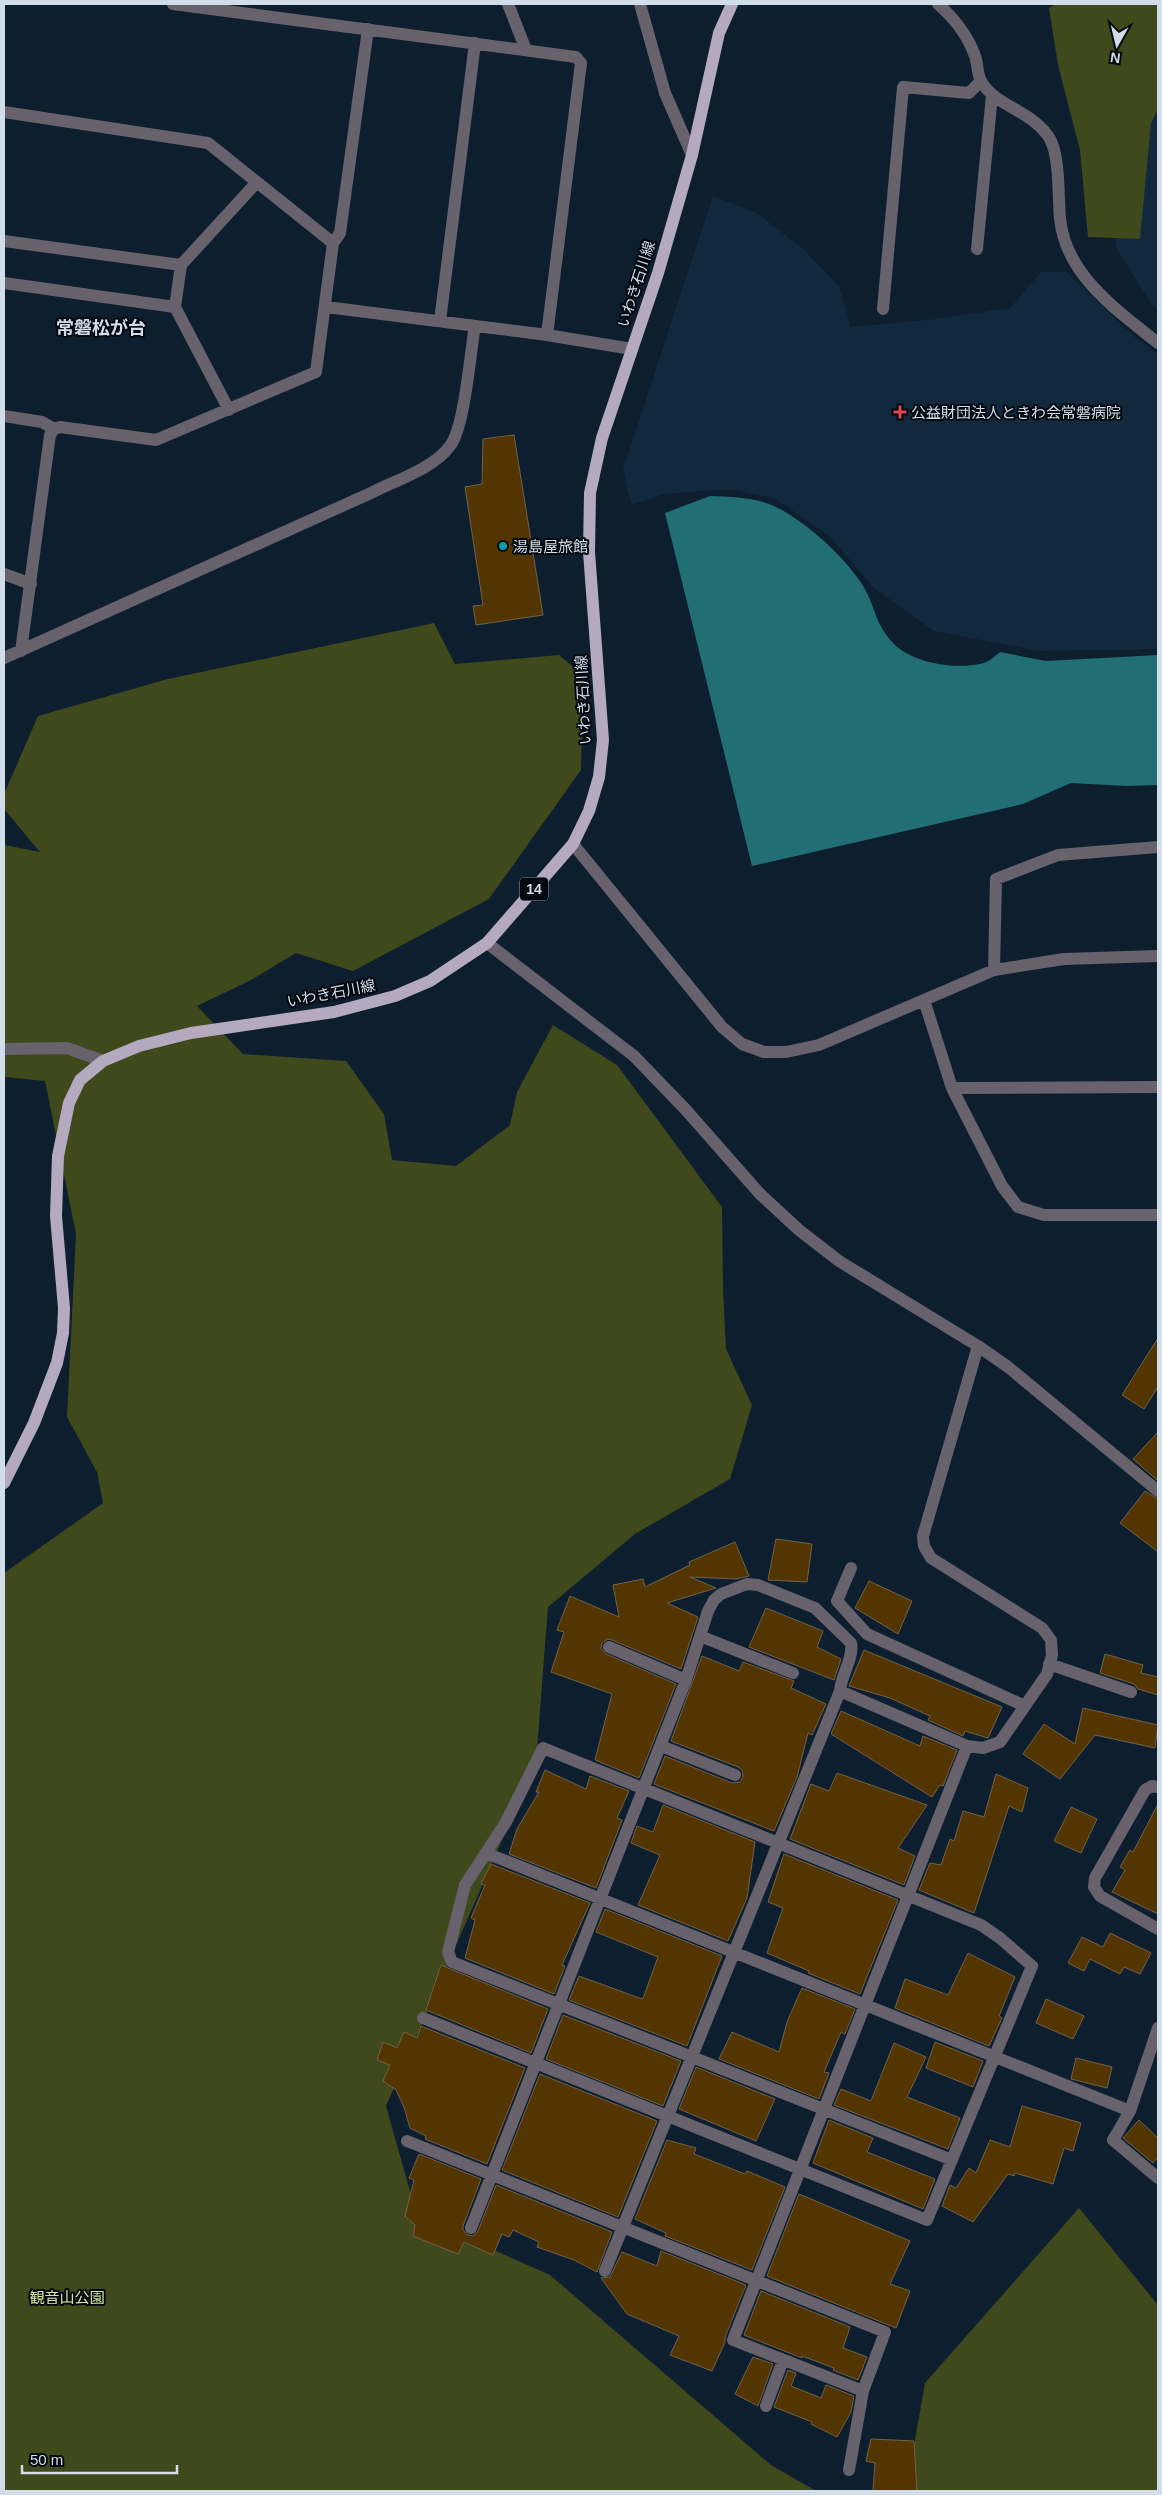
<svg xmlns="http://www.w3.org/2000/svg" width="1162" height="2495" font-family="Arial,'Noto Sans JP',sans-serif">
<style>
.built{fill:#11283d}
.green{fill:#3f491b}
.water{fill:#216f74}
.building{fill:#523501;stroke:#73624b}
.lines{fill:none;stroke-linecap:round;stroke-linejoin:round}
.minor{stroke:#68626d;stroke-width:12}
.major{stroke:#b5a9bf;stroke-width:12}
.health-dot{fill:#e0444e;stroke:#03080f;stroke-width:2}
.culture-dot{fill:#0f9aa8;stroke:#03080f;stroke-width:2}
.labels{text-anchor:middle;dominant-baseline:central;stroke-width:4;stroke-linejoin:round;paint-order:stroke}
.shield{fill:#03080f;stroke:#939da7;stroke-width:1}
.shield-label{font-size:14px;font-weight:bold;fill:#d1dde8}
.street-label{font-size:15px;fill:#d1dde8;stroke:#03080f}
.poi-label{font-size:15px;fill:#d1dde8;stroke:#03080f;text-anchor:start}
.park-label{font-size:15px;fill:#d6eb9c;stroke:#03080f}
.quarter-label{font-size:18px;font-weight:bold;fill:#d1dde8;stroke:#03080f}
</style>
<rect width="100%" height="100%" fill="#0d1e2f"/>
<!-- built -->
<path class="built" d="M1158,30V310L1151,304L1117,249L1104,181Z
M713,196L755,212L801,247L839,286L851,327L937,319L1010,308L1041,272H1066L1136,338L1158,354V649L1039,651L934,631L874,588L830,537L776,499L730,489L664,494L631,505L623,469Z"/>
<!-- green -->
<path class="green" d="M1056,4H1158V109L1151,123L1140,239L1088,237L1080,150L1058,65L1049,8Z
M434,623L455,664L559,655L583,675L581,770L489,899L353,971L296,953L251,980L197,1006L243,1054L346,1061L384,1114L392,1160L456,1166L510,1125L517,1092L553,1025L617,1065L722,1207L723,1289L726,1349L752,1405L730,1479L635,1534L548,1607L536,1762L386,2106L417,2216L550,2275L771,2465L816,2491H4V1573L103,1503L97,1472L67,1417L76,1234L45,1081L4,1077V845L40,852L4,809V794L38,716L168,679Z
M1079,2208L1158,2305V2491H906L925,2383Z"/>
<!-- water -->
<path class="water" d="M710,496C732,497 754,497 774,506C806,521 849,560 866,591C876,611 876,625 894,644C914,664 958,670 984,663C990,661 995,656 1000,652L1046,661L1158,655V785L1126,786L1071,783L1023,804L752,866L665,513Z"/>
<!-- building -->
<path class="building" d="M514,435L543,615L476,625L473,606L483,605L465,487L482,484L483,439Z
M1158,1338V1387L1144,1409L1122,1395Z
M1158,1432V1481L1133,1459Z
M1145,1491L1158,1499V1552L1120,1523Z
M776,1539L812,1544L807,1582L768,1580Z
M735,1542L749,1576L736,1579L690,1577L716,1588L667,1603L698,1617L681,1669L612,1640L608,1639L602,1643L601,1648L606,1654L676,1684L639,1778L595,1760L612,1694L551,1672L564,1632L557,1630L570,1596L619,1617L613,1585L643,1579L645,1587L690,1565L689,1562Z
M869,1581L912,1601L898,1634L855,1608Z
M766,1608L823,1631L817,1647L841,1659L834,1680L749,1647Z
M864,1650L1002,1707L988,1738L965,1731L963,1736L928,1720L930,1716L890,1698L849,1686Z
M1105,1654L1143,1665L1141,1673L1158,1677V1695L1138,1689L1134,1684L1100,1673Z
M702,1656L739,1671L743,1662L794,1681L791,1688L826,1704L812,1735L808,1733L797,1777L774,1831L654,1784L665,1756L732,1783L740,1782L743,1777L742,1770L738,1767L671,1741Z
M1083,1708L1158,1725L1155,1748L1095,1735L1060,1779L1023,1754L1044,1724L1075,1744Z
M841,1711L920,1746L923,1736L957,1750L943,1786L940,1785L932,1797L831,1734Z
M545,1770L586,1789L590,1776L629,1791L617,1818L622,1820L596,1888L509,1854L517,1829L539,1792H536Z
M837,1773L927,1805L898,1848L915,1856L904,1885L790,1839L811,1784L829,1791Z
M996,1774L1028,1788L1022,1812L1009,1806L974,1913L919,1890L930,1863L941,1865L950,1839L954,1841L963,1811L984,1817Z
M1158,1804V1914L1112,1892L1125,1870L1120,1867L1130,1850L1133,1852Z
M663,1805L755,1842L747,1898L728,1941L638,1905L660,1855L631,1843L637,1826L653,1832Z
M1071,1807L1097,1819L1081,1853L1054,1841Z
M784,1854L898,1900L860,1994L808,1973L809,1971L767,1953L783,1908L768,1902Z
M491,1864L590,1903L562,1965L565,1966L554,1994L465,1958L475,1920L471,1918L485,1885L481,1884Z
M605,1909L722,1956L687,2046L569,2000L579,1976L642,1999L644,1996L658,1957L596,1932Z
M1110,1933L1151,1953L1140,1974L1124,1967L1120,1974L1090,1959L1084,1971L1068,1963L1082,1937L1103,1947Z
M968,1953L1015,1977L999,2016L1002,2018L989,2046L895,2008L905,1979L948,1995Z
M441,1965L548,2009L531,2053L426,2010Z
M802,1988L855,2009L845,2034L841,2032L824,2072L829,2073L819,2099L719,2059L732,2032L779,2052L787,2022Z
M1046,1999L1084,2016L1073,2039L1036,2023Z
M563,2015L681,2061L663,2106L546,2059Z
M421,2026L525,2068L487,2164L425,2139L426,2136L410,2128L404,2107L396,2090L383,2081L390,2065L377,2060L383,2042L397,2048L404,2032L417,2038Z
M935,2042L983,2061L973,2087L926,2068Z
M894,2043L926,2057L907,2097L960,2118L948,2149L834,2105L841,2089L871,2101Z
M1076,2058L1112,2067L1107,2088L1071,2079Z
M696,2067L775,2099L756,2141L679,2109Z
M540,2074L657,2121L618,2217L502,2170Z
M1022,2106L1081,2123L1073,2151L1064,2148L1053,2184L1015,2173L1014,2176L1008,2174L973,2222L942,2206L950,2185L956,2188L969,2168L976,2173L990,2140L1010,2147Z
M829,2120L873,2138L867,2152L935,2179L923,2209L813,2163Z
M1139,2120L1158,2138V2157L1153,2163L1123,2138Z
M667,2140L696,2148L694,2154L745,2174L747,2171L785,2187L752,2270L665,2236L666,2233L635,2219Z
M419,2154L481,2179L463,2226V2230L468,2235L473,2236L478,2231L496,2185L612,2232L597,2272L574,2260L537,2247L539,2242L513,2230L509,2237L502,2234L493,2255L464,2242L458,2254L413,2236L415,2225L405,2216L414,2180L409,2178Z
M799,2194L910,2241L890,2284L910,2291L896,2328L767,2276Z
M661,2251L746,2285L725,2337V2342L712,2371L670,2355L679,2336L627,2314L601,2278L610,2277L622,2252L657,2266Z
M761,2291L850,2327L843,2348L867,2357L858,2380L833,2370L834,2368L802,2356V2358L744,2335Z
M753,2357L773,2364L758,2406L735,2394Z
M788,2370L796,2373L791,2386L821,2398L826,2385L854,2396L851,2412L837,2437L811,2424L812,2422L774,2407Z
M871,2439L914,2441L917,2491H873L875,2463L866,2461Z"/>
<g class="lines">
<!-- minor -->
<path class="minor" d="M173,4L576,57L581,63L547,335
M508,4L526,50
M640,4L665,93L692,155
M938,4C953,17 968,36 975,56C978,64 977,74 981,81C994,106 1034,111 1050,139C1060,157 1058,197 1060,218C1065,275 1118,311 1158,343
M4,112L208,143L333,243
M4,241L181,265
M977,249L992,95
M4,283L175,307
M326,307L547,335L632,349
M883,309L903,87L969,93L981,81
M440,321L475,43
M229,410L175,307L181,265L257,182
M4,416L42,422L54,429
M4,574L31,584
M21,651L50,435L54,429L60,427L156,440L316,372L333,243L340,233L368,29
M4,658L371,493C396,480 433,469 450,446C465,426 470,353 475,326
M573,844L722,1027L742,1044L764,1052H786L819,1045L994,970L1064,959L1158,956
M487,943L634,1056L686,1110L760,1194L799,1230L839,1261L978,1346L1008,1367L1158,1491
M994,970L996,879L1058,855L1158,847
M924,1000L952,1088L1002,1186L1018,1207L1044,1215H1158
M4,1049L67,1048L103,1061
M952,1088L1158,1087
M851,1568L837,1601L867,1634L1025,1706
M700,1636L793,1673
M609,1647L686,1680
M1049,1664L1131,1692
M840,1691L967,1746L983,1748L1000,1742L1047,1674L1052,1655L1051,1640L1042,1628L931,1558L924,1546L923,1536L978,1346
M661,1746L735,1775
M1158,1787L1152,1786L1145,1790L1095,1878L1094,1887L1100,1896L1158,1929
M486,1853L1130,2111
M423,2018L927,2220L1032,1966L1000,1938L981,1925L543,1748L506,1822L465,1885L448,1952L452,1962L952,2160
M1158,2028L1130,2111L1113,2140L1158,2178
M407,2141L885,2332L863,2391L849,2470
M471,2228L686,1680L708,1611L714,1600L721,1594L747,1584L758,1585L815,1608L851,1643C854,1658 841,1675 840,1691L605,2271
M863,2391L733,2340L967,1746
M766,2406L783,2360"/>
<!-- major -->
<path class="major" d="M4,1483L34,1423L57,1363L63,1333L64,1308L56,1216L58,1156L69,1103L80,1080L103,1061L139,1046L191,1033L334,1012L395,996L430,981L487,943L573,844L589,811L599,777L603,740L589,552L590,493L602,438L658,273L692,155L719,33L732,4"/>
</g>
<!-- markers -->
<path class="health-dot" d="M897.5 404.5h5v5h5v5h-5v5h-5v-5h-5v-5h5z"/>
<circle class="culture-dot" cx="503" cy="546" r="5"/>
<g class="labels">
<!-- shield labels -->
<rect class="shield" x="520" y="877.5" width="28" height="23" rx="4"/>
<g class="shield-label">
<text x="534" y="889">14</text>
</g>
<!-- street labels -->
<g class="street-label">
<text transform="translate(636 284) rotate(-72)">いわき石川線</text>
<text transform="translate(583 700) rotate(-93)">いわき石川線</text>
<text transform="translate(331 993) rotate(-11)">いわき石川線</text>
</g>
<!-- poi labels -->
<g class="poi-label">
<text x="911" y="412">公益財団法人ときわ会常磐病院</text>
<text x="513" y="546">湯島屋旅館</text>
</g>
<!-- park labels -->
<g class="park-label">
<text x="67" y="2297">観音山公園</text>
</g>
<!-- quarter labels -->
<g class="quarter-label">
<text x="101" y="328">常磐松が台</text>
</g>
</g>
<!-- border -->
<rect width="1162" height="2495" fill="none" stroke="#d1dde8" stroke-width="10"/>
<!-- north arrow -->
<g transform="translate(1117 45) rotate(188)" stroke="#03080f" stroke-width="4" paint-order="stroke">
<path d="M0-4L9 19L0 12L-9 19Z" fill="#d1dde8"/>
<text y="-8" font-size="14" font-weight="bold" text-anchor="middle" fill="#d1dde8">N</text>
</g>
<!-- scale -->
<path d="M22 2465v8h155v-8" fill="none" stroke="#d1dde8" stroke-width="2.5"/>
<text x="30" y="2465" font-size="15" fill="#d1dde8" stroke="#03080f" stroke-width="4" paint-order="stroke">50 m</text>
</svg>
